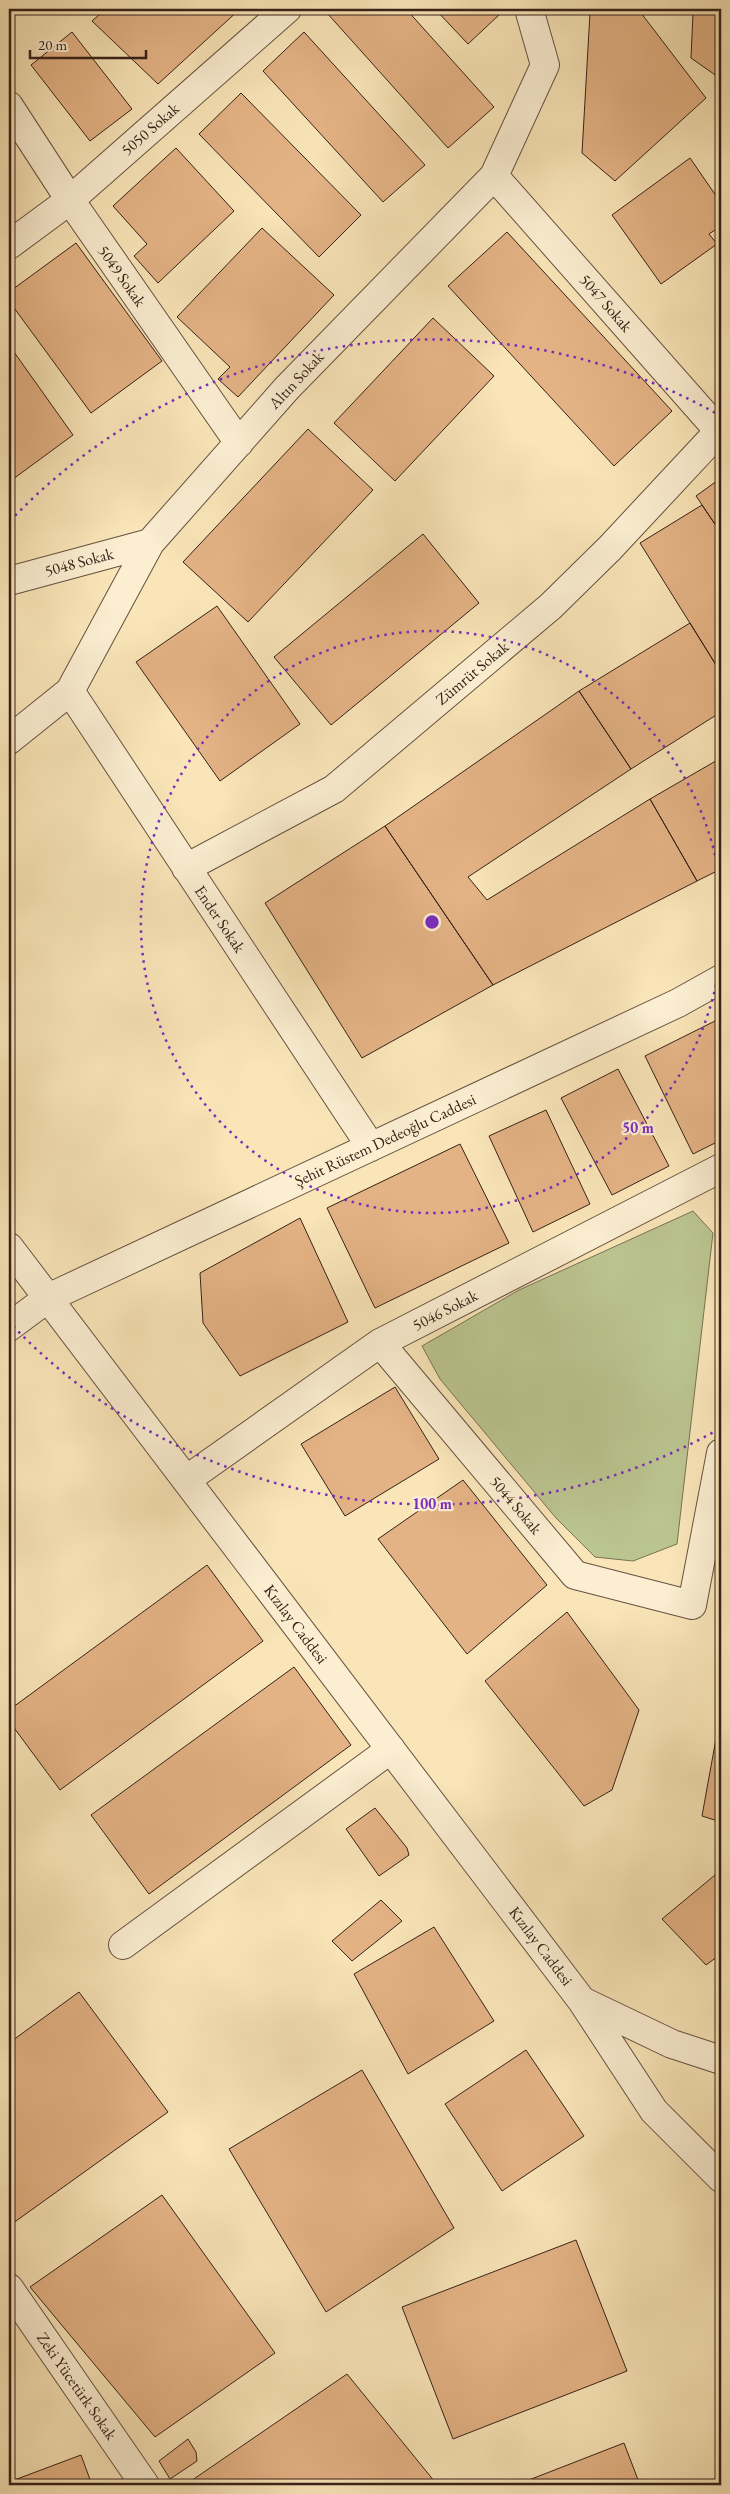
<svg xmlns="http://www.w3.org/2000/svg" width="730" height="2494" font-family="'EB Garamond',serif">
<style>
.green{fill:#bbc590;stroke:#787354}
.building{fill:#e4b385;stroke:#362118}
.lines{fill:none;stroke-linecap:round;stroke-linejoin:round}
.minor-casing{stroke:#675240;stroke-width:30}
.minor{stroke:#fbeed1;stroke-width:28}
.ring{fill:none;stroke:#7b2cbf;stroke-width:2.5;stroke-dasharray:2.5 5}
.labels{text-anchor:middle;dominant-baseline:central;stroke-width:4.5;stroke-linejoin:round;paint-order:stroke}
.street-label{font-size:16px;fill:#362118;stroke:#fbeed1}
.centre{fill:#7b2cbf;stroke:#fbeed1;stroke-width:2.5}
.ring-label{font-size:15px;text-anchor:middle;font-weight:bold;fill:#7b2cbf;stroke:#fbeed1;stroke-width:4.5;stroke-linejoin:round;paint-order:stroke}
</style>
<rect width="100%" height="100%" fill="#f9e5b8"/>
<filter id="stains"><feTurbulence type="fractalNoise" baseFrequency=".004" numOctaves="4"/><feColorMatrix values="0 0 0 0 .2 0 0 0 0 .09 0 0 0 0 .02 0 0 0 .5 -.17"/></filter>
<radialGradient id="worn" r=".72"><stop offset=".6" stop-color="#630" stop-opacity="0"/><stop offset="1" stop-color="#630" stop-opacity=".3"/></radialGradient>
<!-- green -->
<path class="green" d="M693,1211L713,1233L677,1544L633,1561L595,1557L556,1518L440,1379L422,1346L519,1290Z"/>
<!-- building -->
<path class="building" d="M106,9H240L158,84L92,21Z
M331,9H406L494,107L448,148L327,13Z
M435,9H496L500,14L468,44Z
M609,9H638L706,98L615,181L582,153L590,13Z
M706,9H721V79L691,58L693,13Z
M72,32L132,109L90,141L31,65Z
M304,32L425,165L383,202L263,71Z
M241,93L361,215L319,257L199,134Z
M176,148L234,211L158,283L134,256L147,244L113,206Z
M690,158L721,203V226L709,234L717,244L661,284L612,215Z
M262,228L334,295L238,397L218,379L230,367L177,317Z
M507,232L672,411L614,466L448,286Z
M76,243L162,361L91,413L9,301V292Z
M433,318L494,376L395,481L334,423Z
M9,345L73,435L9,482Z
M308,429L373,490L248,622L183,562Z
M721,478V533L696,496Z
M702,505L721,533V673L640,543Z
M423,534L479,603L331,725L274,657Z
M217,606L300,724L220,781L136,662Z
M690,623L721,673V712L631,769L579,691Z
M579,691L631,769L468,877L487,900L650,799L697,881L493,985L385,826Z
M721,758V869L697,881L650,799Z
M385,826L493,985L362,1058L265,903Z
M721,1018V1140L693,1154L645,1056Z
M618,1069L669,1166L612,1195L561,1098Z
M546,1110L590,1204L533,1232L489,1136Z
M460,1144L509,1243L375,1308L327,1208Z
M300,1218L348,1322L240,1376L203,1323L200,1273Z
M395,1387L439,1459L345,1516L301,1444Z
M463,1480L547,1585L467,1654L378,1539Z
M207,1565L263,1641L60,1790L9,1721V1710Z
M567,1612L639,1710L612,1790L584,1806L485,1681Z
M294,1667L351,1745L149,1894L91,1815Z
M721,1711V1822L702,1816Z
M375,1808L407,1848L409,1855L379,1876L346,1829Z
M721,1870V1954L706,1965L662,1919Z
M381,1900L402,1921L352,1961L332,1941Z
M434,1927L494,2021L408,2074L354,1974Z
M79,1992L168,2112L9,2226V2043Z
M526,2050L584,2136L502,2191L445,2104Z
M362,2070L454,2228L326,2312L229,2149Z
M162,2195L275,2353L155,2437L30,2287Z
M576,2240L627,2371L453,2439L402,2307Z
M347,2374L435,2482L430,2485H185Z
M188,2439L196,2452L197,2461L170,2479L159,2461Z
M624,2443L640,2485H516Z
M81,2455L92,2485H9V2482Z"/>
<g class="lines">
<defs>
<path id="minor" d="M9,106L70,200L239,443
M494,176L719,431
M9,245L70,200L287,9
M9,581L150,543
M70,691L371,1147
M9,740L70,691L150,543L287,388L494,176L545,65L529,9
M186,868L334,789L551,606L610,548L721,429
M9,1247L582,2001L654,2111L721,2178
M9,1327L48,1298L678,1003L721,979
M380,1343L575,1575L692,1605L721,1453
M186,1480L380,1343L721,1168
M123,1945L391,1749
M582,2001L672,2044L721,2060
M9,2288L145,2485"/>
</defs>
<!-- minor casing -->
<use href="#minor" class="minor-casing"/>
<!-- minor -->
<use href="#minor" class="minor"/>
</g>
<!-- distance rings -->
<g class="ring">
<path d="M721 955A291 291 0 1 1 721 889"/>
<path d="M719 1429A582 582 0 0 1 10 1323M10 521A582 582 0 0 1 719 415"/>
</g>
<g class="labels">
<!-- street labels -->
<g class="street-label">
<text transform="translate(150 129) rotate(-41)">5050 Sokak</text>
<text transform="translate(122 276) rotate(55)">5049 Sokak</text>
<text transform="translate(606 303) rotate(49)">5047 Sokak</text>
<text transform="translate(296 380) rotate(-47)">Altın Sokak</text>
<text transform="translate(79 562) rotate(-15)">5048 Sokak</text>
<text transform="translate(472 673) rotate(-40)">Zümrüt Sokak</text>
<text transform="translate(220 919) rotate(56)">Ender Sokak</text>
<text transform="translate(385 1140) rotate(-25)">Şehit Rüstem Dedeoğlu Caddesi</text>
<text transform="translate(445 1310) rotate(-27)">5046 Sokak</text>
<text transform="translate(516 1505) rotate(50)">5044 Sokak</text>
<text transform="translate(296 1624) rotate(53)">Kızılay Caddesi</text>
<text transform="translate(541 1946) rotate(53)">Kızılay Caddesi</text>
<text transform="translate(77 2386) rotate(55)">Zeki Yücetürk Sokak</text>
</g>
</g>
<circle cx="432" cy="922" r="8" class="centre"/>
<g class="ring-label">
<text x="638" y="1133">50 m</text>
<text x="432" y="1509">100 m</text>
</g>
<!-- margin -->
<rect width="730" height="2494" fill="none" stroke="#f9e5b8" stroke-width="30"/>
<rect x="10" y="10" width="710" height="2474" fill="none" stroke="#362118" stroke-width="2.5"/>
<rect x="15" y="15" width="700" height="2464" fill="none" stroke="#362118"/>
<!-- scale -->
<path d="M30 50v8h116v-8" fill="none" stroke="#362118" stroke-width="2.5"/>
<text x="38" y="50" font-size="15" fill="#362118" stroke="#fbeed1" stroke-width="4" paint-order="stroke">20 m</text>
<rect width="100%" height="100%" filter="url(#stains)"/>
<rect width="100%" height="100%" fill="url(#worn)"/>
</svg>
